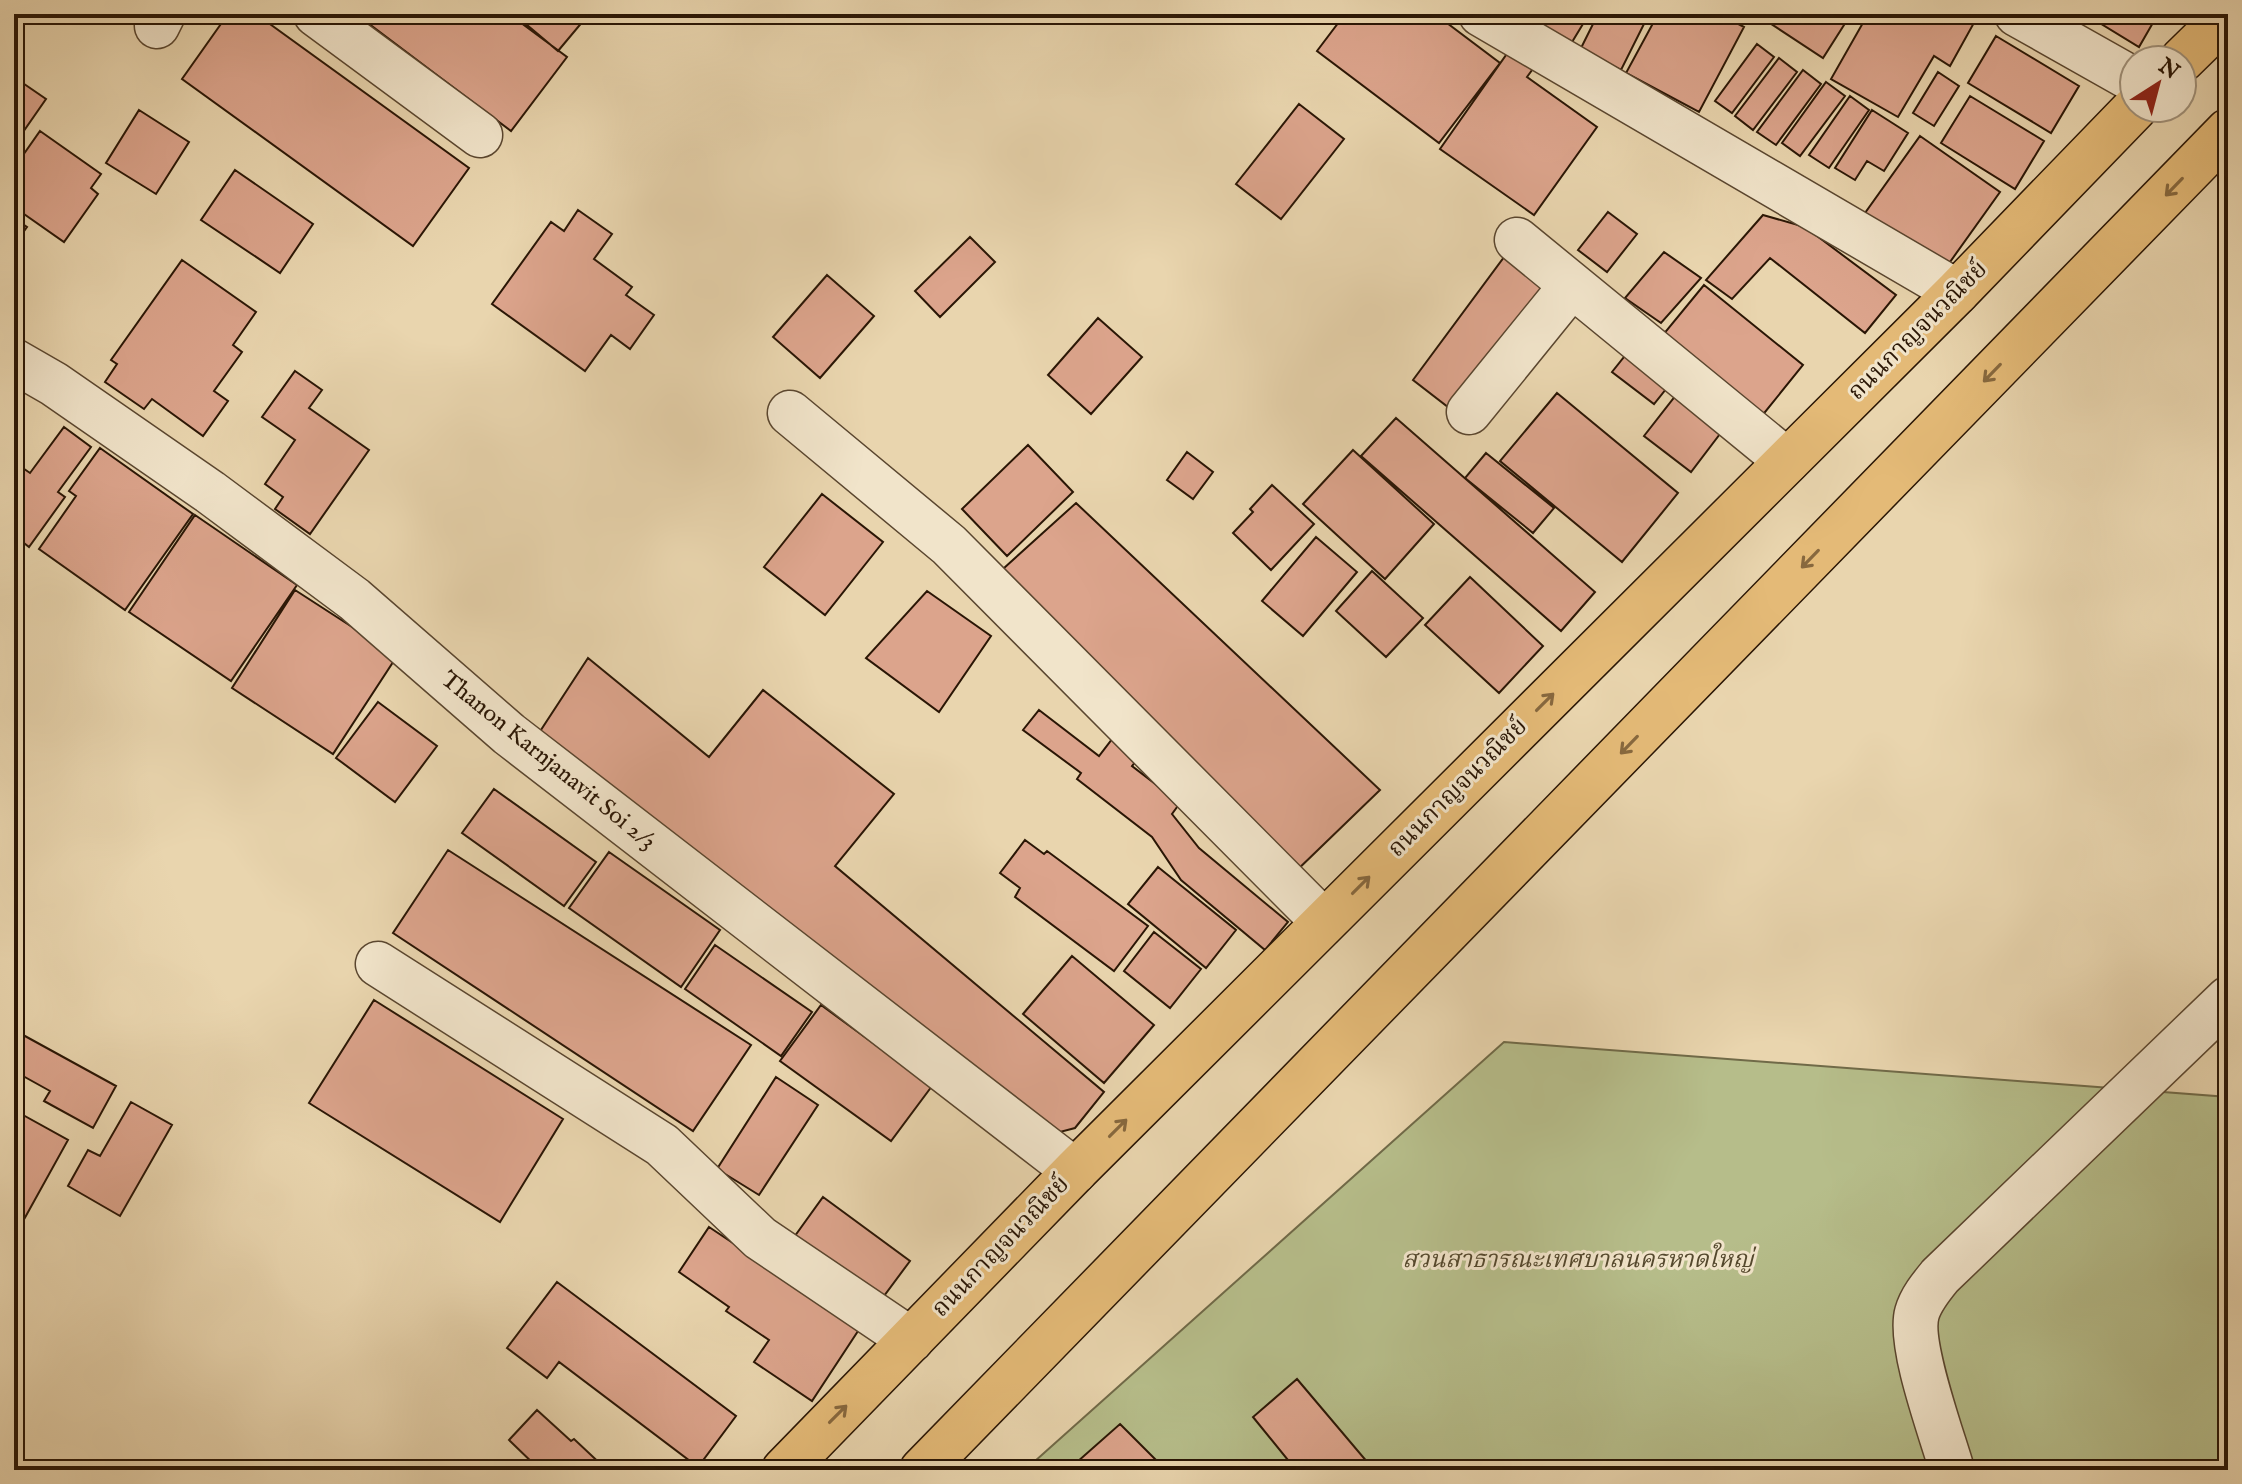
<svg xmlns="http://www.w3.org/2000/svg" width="2242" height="1484" font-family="'IM FELL English','Noto Serif Thai',serif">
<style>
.green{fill:#b6bd8a;stroke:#706a48;stroke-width:2}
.building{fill:#dca48c;stroke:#2a1605;stroke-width:2}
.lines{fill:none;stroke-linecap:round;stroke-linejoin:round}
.minor-casing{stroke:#5a462f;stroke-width:47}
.major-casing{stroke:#2a1605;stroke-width:47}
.minor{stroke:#f1e4ca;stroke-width:44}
.major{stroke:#e4ba77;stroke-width:44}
.oneway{stroke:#87683e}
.labels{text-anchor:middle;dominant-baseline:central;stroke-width:6;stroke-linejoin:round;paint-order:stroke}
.street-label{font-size:24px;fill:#2a1605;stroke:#f1e4ca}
.park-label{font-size:24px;font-style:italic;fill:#54482d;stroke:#f1e4ca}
</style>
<rect width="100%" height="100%" fill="#e9d5ae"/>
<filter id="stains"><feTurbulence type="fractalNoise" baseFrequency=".0025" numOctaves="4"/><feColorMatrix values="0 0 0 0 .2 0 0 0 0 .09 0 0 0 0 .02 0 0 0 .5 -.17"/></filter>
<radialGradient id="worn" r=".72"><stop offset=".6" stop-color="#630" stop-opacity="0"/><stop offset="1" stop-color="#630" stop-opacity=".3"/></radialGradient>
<!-- green -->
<path class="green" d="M1504,1042L2228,1097V1470H1025Z"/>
<!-- building -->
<path class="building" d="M228,14H256L469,168L413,246L182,79Z
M356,14H509L567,57L511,131Z
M514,14H589L558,51Z
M1345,14H1435L1500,63L1439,143L1317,51Z
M1518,14H1589L1566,52Z
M1598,14H1649L1621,70L1580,50Z
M1658,14H1720L1744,27L1699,112L1626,73Z
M1756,14H1851L1823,58Z
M1868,14H1962L1975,21L1950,66L1934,56L1898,117L1831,79Z
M2085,14H2158L2139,47Z
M1996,36L2079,86L2051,133L1968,83Z
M1757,44L1774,57L1732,113L1715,101Z
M1511,48L1535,66L1527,77L1597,127L1534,215L1440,149Z
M1779,58L1797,72L1753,130L1735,116Z
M1803,70L1821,84L1776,145L1757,132Z
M1938,72L1959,86L1934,126L1913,113Z
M14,77L46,99L14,145Z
M1826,82L1845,96L1800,156L1782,143Z
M1850,96L1869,110L1829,168L1809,155Z
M1970,96L2044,141L2015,189L1941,143Z
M1299,104L1344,139L1281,219L1236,184Z
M139,110L189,142L156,194L106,163Z
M1872,110L1908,133L1884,171L1867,161L1855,180L1835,168Z
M40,131L101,174L91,188L98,194L64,242L14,207V168Z
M1920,136L2000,192L1945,269L1865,213Z
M235,170L313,224L280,273L201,220Z
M578,210L612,234L594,259L632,287L626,295L654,315L630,349L611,335L585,371L492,304L551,222L564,231Z
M1608,212L1637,234L1607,272L1578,250Z
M1763,215L1805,227L1896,295L1865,333L1770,258L1732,299L1706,280Z
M14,218L27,227L14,245Z
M970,237L995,262L940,317L915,291Z
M1510,249L1555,283L1457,414L1413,380Z
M1664,252L1701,278L1661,323L1625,298Z
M182,260L256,312L233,345L242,352L214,391L228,401L203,436L152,399L144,409L105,382L117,364L111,360Z
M827,275L874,316L820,378L773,337Z
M1704,285L1803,365L1761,417L1662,336Z
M1098,318L1142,357L1091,414L1048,375Z
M1632,347L1674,379L1654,404L1612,372Z
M295,371L322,390L309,408L369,450L310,534L275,509L283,497L265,484L295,440L262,417Z
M1680,390L1726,426L1691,472L1644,436Z
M1557,393L1678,493L1622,562L1500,461Z
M1396,418L1595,592L1561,631L1361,456Z
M64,427L91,447L58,492L65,497L29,547L14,535V462L30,473Z
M1028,445L1073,492L1007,556L962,509Z
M100,448L193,514L125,610L39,549L76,496L69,491Z
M1353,450L1434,524L1385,579L1303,504Z
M1187,452L1213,472L1193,499L1167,480Z
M1486,453L1554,508L1533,533L1465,478Z
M1272,485L1314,524L1271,570L1233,533L1253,512L1250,509Z
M822,494L883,542L825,615L764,567Z
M1076,503L1380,790L1293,874L993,578Z
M195,515L297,585L231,681L129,612Z
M1316,537L1357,572L1303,636L1262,601Z
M1372,571L1423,618L1386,657L1336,611Z
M1470,577L1543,646L1499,693L1425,625Z
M295,590L397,656L333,754L232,688Z
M927,591L991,636L939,712L866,658Z
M588,658L709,757L763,690L894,794L835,866L1104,1092L1075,1128L1060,1132L537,736Z
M378,702L437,746L395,802L336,758Z
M1039,710L1099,756L1116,734L1142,754L1132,766L1180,803L1172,814L1199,848L1288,922L1265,950L1181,880L1152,837L1077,779L1081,773L1023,730Z
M494,789L596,862L564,906L462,833Z
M1025,840L1044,854L1047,851L1148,926L1114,971L1015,897L1020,888L1000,873Z
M448,850L751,1045L693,1131L393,933Z
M609,852L720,930L681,987L569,908Z
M1158,867L1236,930L1206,968L1128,904Z
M1154,932L1201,969L1170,1008L1124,971Z
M715,945L812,1012L781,1056L685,989Z
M1072,956L1154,1025L1104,1083L1023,1014Z
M374,1000L563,1119L500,1222L309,1103Z
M821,1005L932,1086L891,1141L780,1061Z
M14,1030L116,1086L93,1128L44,1101L50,1091L14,1071Z
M776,1077L818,1105L759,1195L717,1169Z
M131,1102L172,1125L120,1216L68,1186L88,1150L100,1156Z
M14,1110L68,1140L17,1232L14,1230Z
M823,1197L910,1261L878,1304L792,1240Z
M709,1227L860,1328L812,1401L754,1362L769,1340L726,1311L729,1307L679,1272Z
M557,1282L736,1416L698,1467L559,1362L547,1378L507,1348Z
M1297,1379L1374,1470H1296L1253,1417Z
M537,1410L571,1441L574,1439L607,1470H540L509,1440Z
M1120,1424L1166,1470H1068Z"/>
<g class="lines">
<defs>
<path id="minor" d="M316,14L480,135
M1481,14L1957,292
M2017,14L2134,80
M157,26L163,14
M1517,240L1787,461
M14,361L54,384L210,492L354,599L509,734L1075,1171
M1469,412L1572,285
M790,413L949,545L1324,922
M378,964L662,1145L760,1238L911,1340
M1952,1470C1942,1435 1908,1344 1917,1313C1921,1299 1931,1287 1940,1276L2228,999"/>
<path id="major" d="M2182,60L2228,15
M784,1470L1075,1171L1957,292L2135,108
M922,1470L2228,131"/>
</defs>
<!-- minor casing -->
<use href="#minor" class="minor-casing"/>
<!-- major casing -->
<use href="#major" class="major-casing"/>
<!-- minor -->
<use href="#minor" class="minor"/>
<!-- major -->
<use href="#major" class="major"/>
</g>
<!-- one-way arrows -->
<defs><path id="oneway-shaft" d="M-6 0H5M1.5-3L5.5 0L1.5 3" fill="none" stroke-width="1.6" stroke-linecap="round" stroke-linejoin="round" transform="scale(2)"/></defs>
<g class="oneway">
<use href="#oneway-shaft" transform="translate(2174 187) rotate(134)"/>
<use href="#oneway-shaft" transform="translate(1992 373) rotate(134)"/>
<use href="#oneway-shaft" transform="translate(1810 559) rotate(134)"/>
<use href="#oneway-shaft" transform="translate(1545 702) rotate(-45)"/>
<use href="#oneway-shaft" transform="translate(1629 745) rotate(134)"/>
<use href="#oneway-shaft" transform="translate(1361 885) rotate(-45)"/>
<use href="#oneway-shaft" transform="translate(1118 1128) rotate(-45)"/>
<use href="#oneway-shaft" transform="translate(838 1414) rotate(-45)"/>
</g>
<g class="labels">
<!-- street labels -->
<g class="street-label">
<text transform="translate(1918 331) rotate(-45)">ถนนกาญจนวณิชย์</text>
<text transform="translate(548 761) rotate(39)">Thanon Karnjanavit Soi 2/3</text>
<text transform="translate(1458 788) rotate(-45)">ถนนกาญจนวณิชย์</text>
<text transform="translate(1001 1247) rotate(-46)">ถนนกาญจนวณิชย์</text>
</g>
<!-- park labels -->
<g class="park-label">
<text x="1578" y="1260">สวนสาธารณะเทศบาลนครหาดใหญ่</text>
</g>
</g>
<!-- margin -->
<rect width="2242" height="1484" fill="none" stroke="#e9d5ae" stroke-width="48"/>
<rect x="16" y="16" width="2210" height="1452" fill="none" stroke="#2a1605" stroke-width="4"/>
<rect x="24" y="24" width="2194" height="1436" fill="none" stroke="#2a1605" stroke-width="2"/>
<!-- north arrow -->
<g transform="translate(2158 84) rotate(36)"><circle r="38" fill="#f1e4ca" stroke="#a1927b" stroke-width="2"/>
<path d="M0-6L14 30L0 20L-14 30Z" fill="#8f2418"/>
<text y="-12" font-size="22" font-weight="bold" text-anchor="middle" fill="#2a1605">N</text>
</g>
<rect width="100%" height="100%" filter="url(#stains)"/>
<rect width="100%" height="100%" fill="url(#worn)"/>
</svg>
